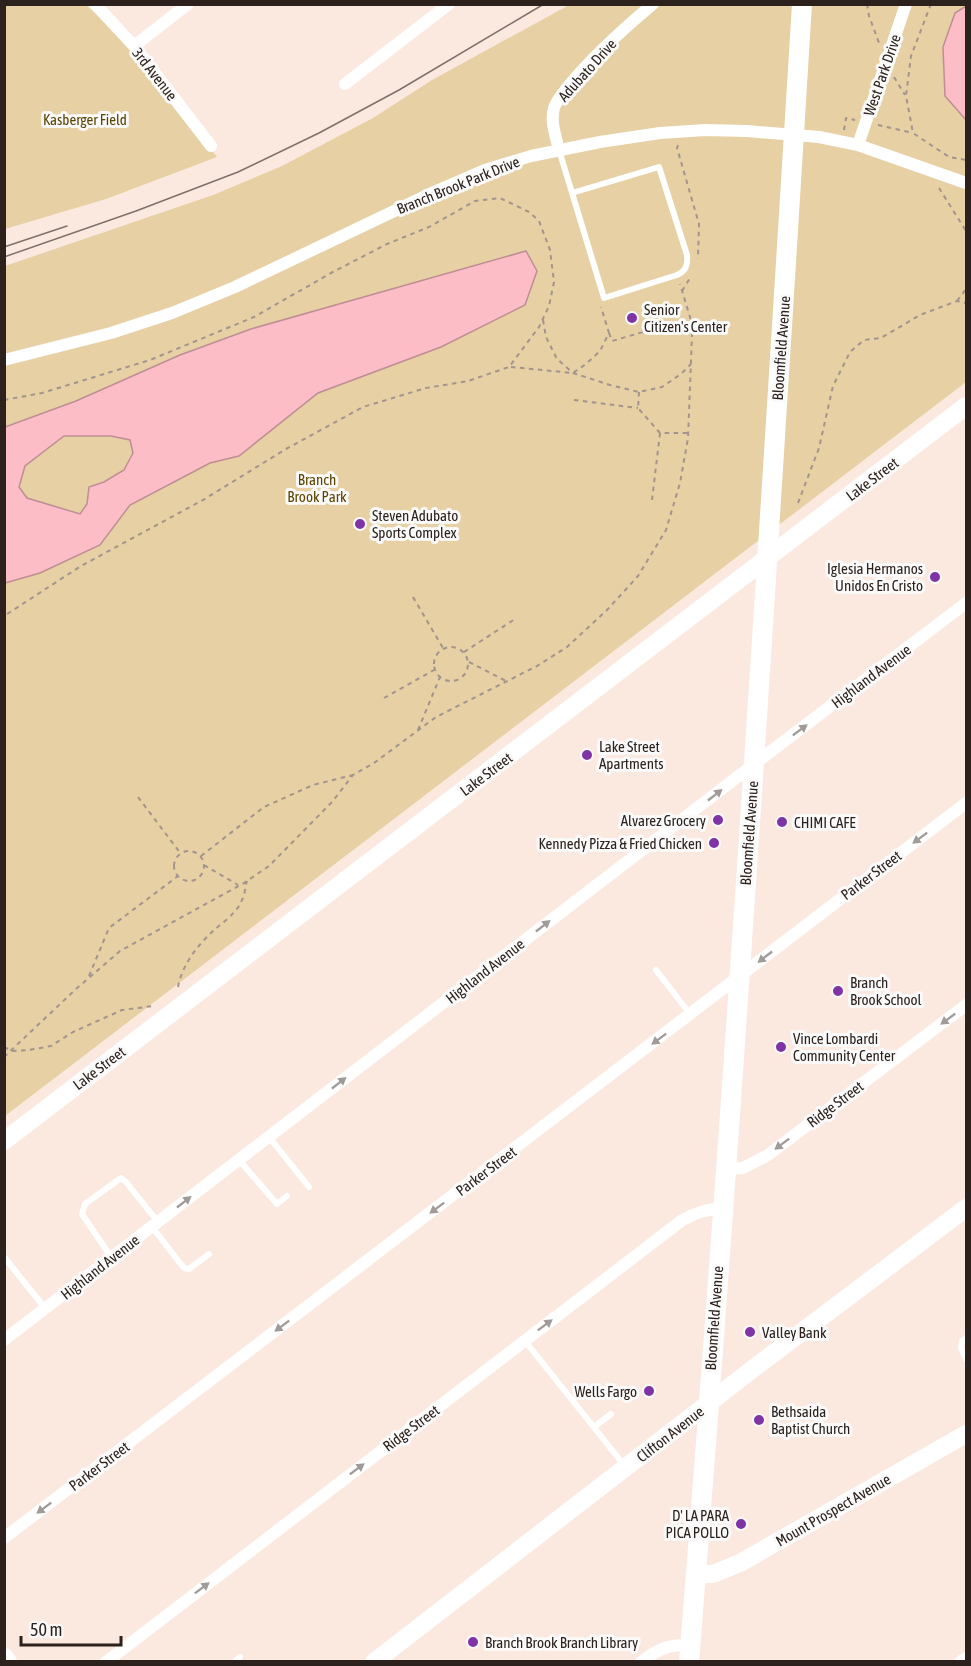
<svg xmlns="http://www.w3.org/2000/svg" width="971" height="1666" font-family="'Asap Condensed',sans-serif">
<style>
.green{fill:#e6d0a4}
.water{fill:#fdbdc7;stroke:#be8e94;stroke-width:1.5;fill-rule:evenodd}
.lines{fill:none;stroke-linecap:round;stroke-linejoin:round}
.path{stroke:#a3948d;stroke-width:2;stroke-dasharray:4.5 4.5;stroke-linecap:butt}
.lane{stroke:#fff;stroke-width:6}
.street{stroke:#fff;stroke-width:12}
.secondary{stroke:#fff;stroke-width:18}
.primary{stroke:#fff;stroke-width:20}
.tram{stroke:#7e706a;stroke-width:1.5}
.oneway{fill:#a09b99}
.poi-dot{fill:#7f33a5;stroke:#fafafa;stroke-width:2}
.labels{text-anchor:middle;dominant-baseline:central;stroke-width:6;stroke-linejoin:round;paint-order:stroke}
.street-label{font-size:15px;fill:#2c211c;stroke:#fafafa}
.park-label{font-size:15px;fill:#5c4300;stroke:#fafafa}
.poi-label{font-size:15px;fill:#2c211c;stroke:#fafafa;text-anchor:start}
</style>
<rect width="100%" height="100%" fill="#fbe9e0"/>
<!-- green -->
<path class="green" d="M4,5H86L132,47L217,157L106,199L5,229Z
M569,5H966V382L5,1116V266L213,195L282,166L373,118L432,80Z"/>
<!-- water -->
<path class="water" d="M966,6V120L945,96L943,47L955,13Z
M526,251L537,271L525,305L441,347L318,393L239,456L210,463L130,505L100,545L40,573L5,583V427L76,401L180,355L251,329ZM64,436H111L130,440L133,453L124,470L104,482L89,487L87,504L80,514L27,498L19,487L25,466Z"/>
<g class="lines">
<!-- path -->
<path class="path" d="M867,4L869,16L879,43
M931,4L911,56L906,96L913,133L949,157L966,160
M894,77L905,95
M878,125L913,133
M844,130L846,118L855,120
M678,145L677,148L699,224L698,259
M939,188L966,231
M682,291L690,278
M957,301L966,289
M543,320L546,337L557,359L573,373L610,385L639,392L662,387L681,374L691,364
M609,333L612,341L657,328
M511,367L573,373L586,364L600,351L609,333L601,307
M639,392L638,408L660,433H689
M4,400L42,393L150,360L254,317L331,273L387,244L429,227L475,201L500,198L529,212L539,221L550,250L554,282L549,306L539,327L509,367L468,381L426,388L363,407L286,449L203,500L81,566L4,616
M574,400L638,408
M652,500L660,433
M798,503L819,448L833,386L850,352L864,340L881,338L920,315L957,301L966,303
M413,597L443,648
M434 664a17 17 0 1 1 34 0a17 17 0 1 1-34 0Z
M464,652L515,619
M469,662L506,681
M384,698L434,670
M418,730L440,677
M138,797L181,854
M174 866a15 15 0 1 1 30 0a15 15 0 1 1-30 0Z
M201,856L264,807L313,785L353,775
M204,865L238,885
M89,976L109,928L178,876
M178,987C182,965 197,946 213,931C223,922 237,913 242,900C245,895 245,887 247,881
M4,1047L12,1051L29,1050L51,1046L73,1032L122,1010L153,1006
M4,1057L76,989L120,951L244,883L269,866L332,802L353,775L374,763L436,717L537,666L567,647L607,610L638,576L666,530L680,483L688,438L692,335L690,317L680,284"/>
<!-- lane -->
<path class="lane" d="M559,150L604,298L677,275C686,271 688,265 687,255L659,167L572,193
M656,970L690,1014
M269,1137L309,1187
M239,1160L277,1204L287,1196
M152,1227L184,1268L189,1269L209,1254
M4,1257L45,1308
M111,1257L82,1214L85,1204L121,1178L126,1182L158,1222
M966,1338L962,1341L961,1348L966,1359
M525,1341L624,1465
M594,1427L611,1414
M234,1662L240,1657"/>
<!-- street -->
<path class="street" d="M95,4L134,46L211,146
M134,46L188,4
M345,84L449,4
M858,145L906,4
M559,150C556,137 550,121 554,108C556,101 562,95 566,89C591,58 622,30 653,4
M4,360L111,333L172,313L235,287L434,192L485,170L531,156L600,142L660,133L705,130L747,131L819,137L858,145L966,183
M726,1169L743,1168L768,1155L966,1005
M4,1340L753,765L966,603
M4,1538L966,803
M106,1662L681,1221C694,1213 707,1208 723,1209
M641,1662C658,1649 669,1644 690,1645
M960,1662L966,1658"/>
<!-- secondary -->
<path class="secondary" d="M4,1141L966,406
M696,1574H713L740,1563L966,1434
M374,1662L754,1368L966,1208"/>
<!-- primary -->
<path class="primary" d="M4,1658L7,1662
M689,1662C733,1110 768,557 802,4"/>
<!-- tram -->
<path class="tram" d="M4,247L67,226
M4,257L136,211L238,172L319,133L399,90L544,4"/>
</g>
<!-- one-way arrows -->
<defs><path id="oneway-solid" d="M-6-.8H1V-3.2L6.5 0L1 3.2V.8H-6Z" transform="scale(1.5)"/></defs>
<g class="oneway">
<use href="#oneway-solid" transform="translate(800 730) rotate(-37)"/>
<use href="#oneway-solid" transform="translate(715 795) rotate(-38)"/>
<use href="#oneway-solid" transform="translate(920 838) rotate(143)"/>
<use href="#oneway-solid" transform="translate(543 926) rotate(-38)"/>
<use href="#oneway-solid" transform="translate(765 957) rotate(142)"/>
<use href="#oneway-solid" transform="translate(948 1019) rotate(143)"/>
<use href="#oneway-solid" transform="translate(659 1039) rotate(143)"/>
<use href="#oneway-solid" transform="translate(339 1083) rotate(-38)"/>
<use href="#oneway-solid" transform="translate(782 1144) rotate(143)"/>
<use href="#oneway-solid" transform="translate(184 1202) rotate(-38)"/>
<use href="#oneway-solid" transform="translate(437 1208) rotate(143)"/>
<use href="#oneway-solid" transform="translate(545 1325) rotate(-37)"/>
<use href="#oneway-solid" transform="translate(282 1326) rotate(143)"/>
<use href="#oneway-solid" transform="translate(357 1469) rotate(-37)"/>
<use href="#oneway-solid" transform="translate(44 1508) rotate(143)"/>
<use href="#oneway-solid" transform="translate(202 1588) rotate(-37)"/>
</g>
<!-- markers -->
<g class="poi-dot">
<circle cx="632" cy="318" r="6"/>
<circle cx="360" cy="524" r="6"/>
<circle cx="935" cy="577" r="6"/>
<circle cx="587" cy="755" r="6"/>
<circle cx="718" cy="820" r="6"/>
<circle cx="782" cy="822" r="6"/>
<circle cx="714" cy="843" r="6"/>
<circle cx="838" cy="991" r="6"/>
<circle cx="781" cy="1047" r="6"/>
<circle cx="750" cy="1332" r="6"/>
<circle cx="649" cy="1391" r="6"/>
<circle cx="759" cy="1420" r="6"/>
<circle cx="741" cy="1524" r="6"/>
<circle cx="473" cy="1642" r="6"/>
</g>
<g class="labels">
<!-- street labels -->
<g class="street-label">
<text transform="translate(587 70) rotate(-48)">Adubato Drive</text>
<text transform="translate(155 74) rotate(52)">3rd Avenue</text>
<text transform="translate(882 75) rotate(-71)">West Park Drive</text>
<text transform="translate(458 185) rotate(-22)">Branch Brook Park Drive</text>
<text transform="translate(781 348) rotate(-86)">Bloomfield Avenue</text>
<text transform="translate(872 479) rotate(-37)">Lake Street</text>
<text transform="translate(871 676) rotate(-37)">Highland Avenue</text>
<text transform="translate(486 774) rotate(-37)">Lake Street</text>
<text transform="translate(749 833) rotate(-86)">Bloomfield Avenue</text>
<text transform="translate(871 875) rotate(-37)">Parker Street</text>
<text transform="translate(485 971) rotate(-38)">Highland Avenue</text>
<text transform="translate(99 1068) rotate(-37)">Lake Street</text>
<text transform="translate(835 1104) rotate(-37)">Ridge Street</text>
<text transform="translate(486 1171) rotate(-37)">Parker Street</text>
<text transform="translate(100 1267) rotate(-38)">Highland Avenue</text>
<text transform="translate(714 1318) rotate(-86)">Bloomfield Avenue</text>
<text transform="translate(411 1428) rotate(-37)">Ridge Street</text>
<text transform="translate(670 1434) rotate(-38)">Clifton Avenue</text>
<text transform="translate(99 1466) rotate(-37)">Parker Street</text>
<text transform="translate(833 1510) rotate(-30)">Mount Prospect Avenue</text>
</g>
<!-- park labels -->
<g class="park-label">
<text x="85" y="119">Kasberger Field</text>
<text x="317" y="479">Branch<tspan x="317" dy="17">Brook Park</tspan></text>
</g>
<!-- poi labels -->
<g class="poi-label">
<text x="644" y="309">Senior<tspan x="644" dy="17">Citizen's Center</tspan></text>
<text x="372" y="515">Steven Adubato<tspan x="372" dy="17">Sports Complex</tspan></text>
<text x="923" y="568" text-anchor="end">Iglesia Hermanos<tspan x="923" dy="17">Unidos En Cristo</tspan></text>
<text x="599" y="746">Lake Street<tspan x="599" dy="17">Apartments</tspan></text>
<text x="706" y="820" text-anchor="end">Alvarez Grocery</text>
<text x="794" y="822">CHIMI CAFE</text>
<text x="702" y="843" text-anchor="end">Kennedy Pizza &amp; Fried Chicken</text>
<text x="850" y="982">Branch<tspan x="850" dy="17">Brook School</tspan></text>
<text x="793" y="1038">Vince Lombardi<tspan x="793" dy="17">Community Center</tspan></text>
<text x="762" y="1332">Valley Bank</text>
<text x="637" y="1391" text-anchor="end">Wells Fargo</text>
<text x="771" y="1411">Bethsaida<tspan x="771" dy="17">Baptist Church</tspan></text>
<text x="729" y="1515" text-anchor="end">D' LA PARA<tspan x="729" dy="17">PICA POLLO</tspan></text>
<text x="485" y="1642">Branch Brook Branch Library</text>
</g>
</g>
<!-- border -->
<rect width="971" height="1666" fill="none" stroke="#2c211c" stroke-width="12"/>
<!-- scale -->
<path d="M21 1636v9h100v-9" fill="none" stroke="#2c211c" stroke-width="3"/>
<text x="30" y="1636" font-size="18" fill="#2c211c" stroke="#fafafa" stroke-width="4.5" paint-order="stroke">50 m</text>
</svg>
